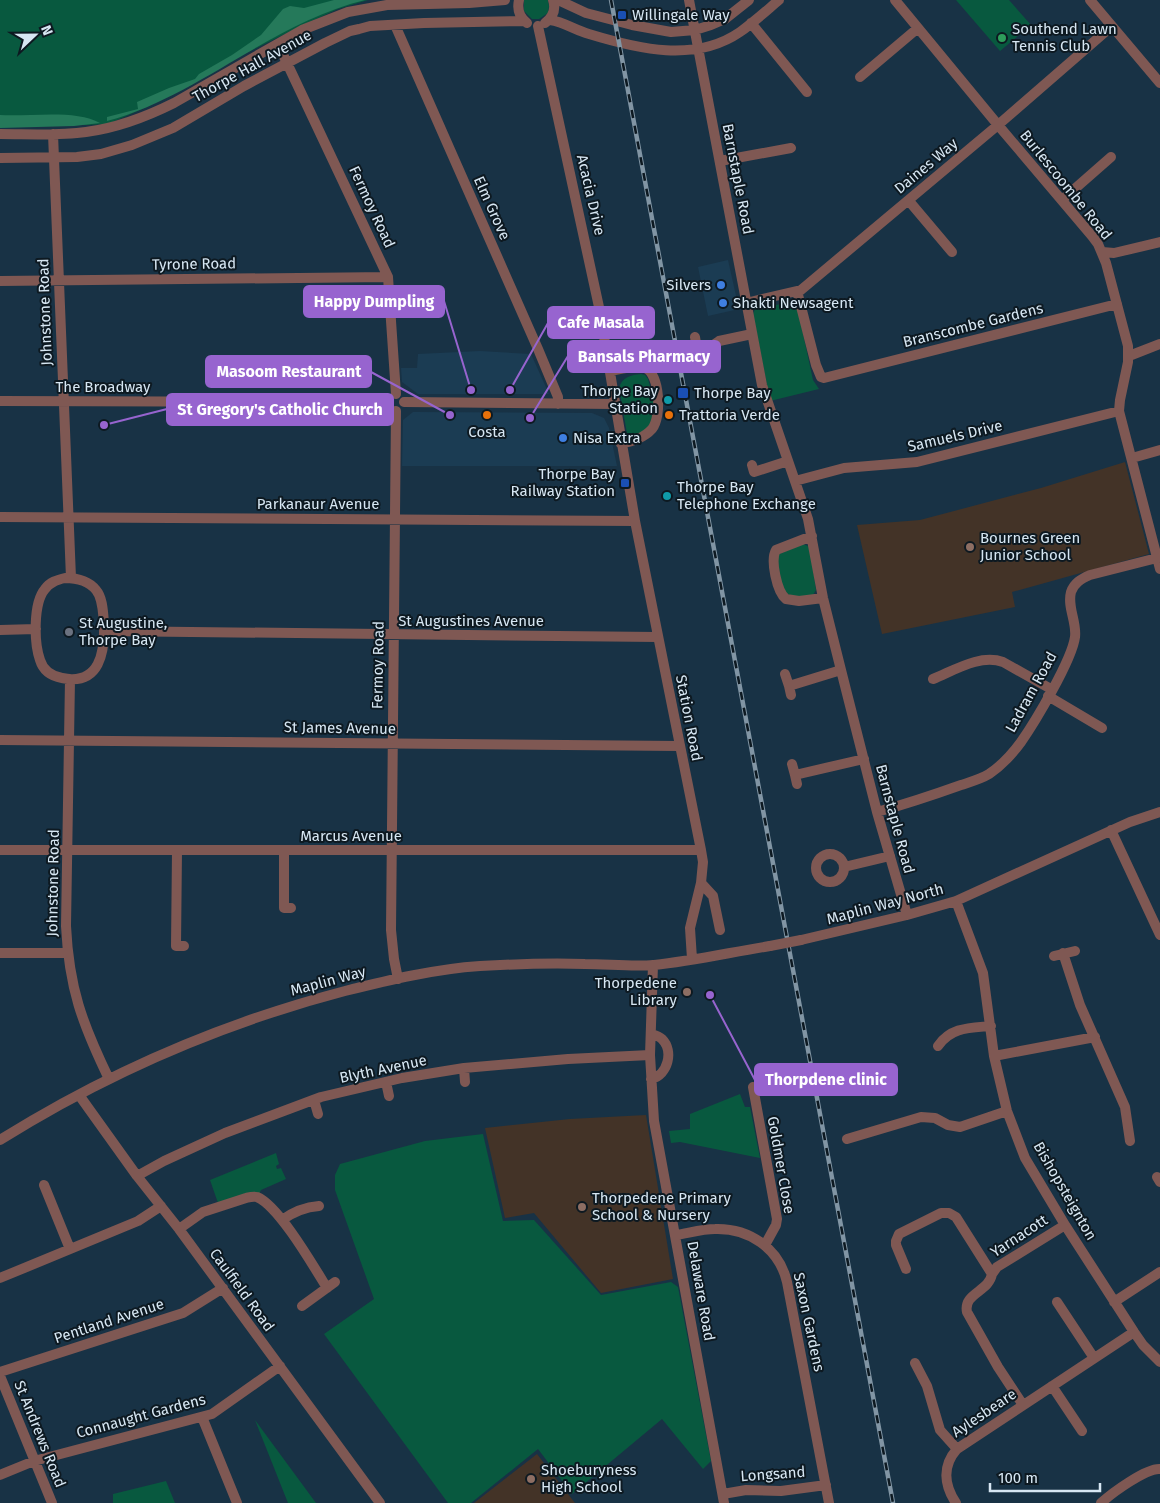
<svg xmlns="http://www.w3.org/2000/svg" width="1160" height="1503" font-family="'Fira Sans',sans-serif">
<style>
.built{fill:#1b3c53}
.education{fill:#433327}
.green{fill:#08593f}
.forest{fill:#25795a}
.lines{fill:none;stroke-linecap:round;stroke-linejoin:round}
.minor{stroke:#7f5853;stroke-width:10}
.rail-casing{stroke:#8195a4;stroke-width:4.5}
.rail{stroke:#0d1921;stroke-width:2.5;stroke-dasharray:8;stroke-linecap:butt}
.minor-bridge{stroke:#7f5853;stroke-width:10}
.transit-dot{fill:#1a4fb4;stroke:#0d1921;stroke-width:2}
.leisure-dot{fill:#2e9e5b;stroke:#0d1921;stroke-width:2}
.shop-dot{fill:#3f7fe0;stroke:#0d1921;stroke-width:2}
.culture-dot{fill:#0f9aa8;stroke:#0d1921;stroke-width:2}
.food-dot{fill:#e8710a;stroke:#0d1921;stroke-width:2}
.education-dot{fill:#8d6e63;stroke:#0d1921;stroke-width:2}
.worship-dot{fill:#6b7280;stroke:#0d1921;stroke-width:2}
.labels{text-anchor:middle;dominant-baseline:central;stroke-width:4;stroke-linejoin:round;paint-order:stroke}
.poi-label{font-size:15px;fill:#d7e7f3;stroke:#0d1921;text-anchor:start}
.street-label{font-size:15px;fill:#d7e7f3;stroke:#0d1921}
.leader{fill:none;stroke:#9764cf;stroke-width:2}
.callout-dot{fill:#9764cf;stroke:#0d1921;stroke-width:2}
.callout{fill:#9764cf;stroke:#9764cf;stroke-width:2}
.callout-label{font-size:16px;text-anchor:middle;font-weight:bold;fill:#fff}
</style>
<rect width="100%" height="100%" fill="#183245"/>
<!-- built -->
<path class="built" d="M728,260L739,309L708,316L698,267Z
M480,351L531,354L549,394H418L402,382L401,368H417L418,354Z
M413,412L592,413L604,418L609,428L617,466H402L403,420Z"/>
<!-- education -->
<path class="education" d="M1125,462L1149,554L1012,592L1015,607L882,634L857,525L920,520L1041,488Z
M646,1115L673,1279L601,1293L534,1213L505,1218L485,1128L570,1119Z
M537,1454L575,1503H474Z"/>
<!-- green -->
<path class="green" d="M0,0H368L338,9L303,25L224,64L149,106L108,124L87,125L0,126Z
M524,0H548L549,6L548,13L539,19H532L524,11Z
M956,0H1009L1031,25L1000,51Z
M796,301L813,380L819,389L770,401L753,314L755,309Z
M641,374L645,375L648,379L656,407L648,431L628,439L619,388C622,377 631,375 641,374Z
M803,544L810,547L816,590L813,595L792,598L782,588L777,555Z
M740,1094L745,1107H750L760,1158L680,1142L671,1143L669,1131L690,1129V1114Z
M483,1134L503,1221L534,1220L601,1295L671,1282L678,1287L711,1461L703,1469L662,1419L572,1494L538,1449L471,1503H448L324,1334L374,1299L335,1190V1175L340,1164L425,1141Z
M276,1153L279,1164L276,1166L277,1169L281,1168L286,1179L261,1190L259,1194L218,1203L210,1180Z
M255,1420L316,1503H288Z
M166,1481L175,1503H113V1494Z"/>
<!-- forest -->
<path class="forest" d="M334,0H365C271,23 199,96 107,121V117L138,109L137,102L169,88L195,79L199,74L232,55L261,35L283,9L290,6L304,8Z
M0,115C28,117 76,109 100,123L74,126L0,128Z"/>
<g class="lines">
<!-- minor -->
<path class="minor" d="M519,0C517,9 519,17 527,23
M558,0L586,13L632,25L671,32L695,30L711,25L725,19L749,0
M689,0L762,385L808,519L823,598L841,670L877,812L907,915
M895,0L998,125L1092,236L1098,244L1106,263L1128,346V362L1120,400L1119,411L1160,569
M1090,0L1160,83
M550,20C564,22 575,30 589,34C638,49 695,63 740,32C754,22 766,11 779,0
M545,23C553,17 556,9 553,0
M751,23L807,92
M395,25L538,349L558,397V404
M538,26L599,307L635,521L701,850L703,862L701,883L690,928L692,959
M278,44L388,277L396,394
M860,77L918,28
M0,134C28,134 58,136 86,132C117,128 146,117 174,103L302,30L348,12L387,5L469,3L505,0
M53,134L71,578
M0,158L77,157L101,154L132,145L173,128L244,86L325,43L350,31L359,29L370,26L424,23L524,21
M720,161L791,148
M1062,200L1111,157
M909,201L952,252
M1102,252L1114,253L1160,242
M0,281L388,277
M797,291L816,365L821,377L824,378L1117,304
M746,303L801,290L998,125L1112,26
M695,337L696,343L706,350
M1129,356L1160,344
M714,365L712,355L706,350L719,341L752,334
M610,371C621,369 635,365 645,368C660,373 662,417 652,429C644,438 633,441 621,444
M0,401L387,402
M404,402L614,404
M396,411L391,930L394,959L398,979
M1132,458L1160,450
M752,465L754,472L788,461
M795,481L844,468L917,462L1119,411
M0,517L635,521
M812,536L776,550C770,560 777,592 786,599L799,601L823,598
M65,578C77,578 88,580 96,590C103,598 103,613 104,623C105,652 100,686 62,678C51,676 43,670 40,660C34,643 33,603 45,589C50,582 57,580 65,578Z
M0,630L36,629
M104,631L658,637
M785,674L789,686
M70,679L66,926C69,988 82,1023 109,1079
M933,679C955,670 980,654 1003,662L1051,689
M791,695L789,686L841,670
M1048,696L1102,728
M0,740L679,746
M792,764L795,775
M797,784L795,775L864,759
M877,812C906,804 933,795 961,785C970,782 981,779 989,774C1001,766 1013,753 1021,742C1035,722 1072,660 1075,637C1077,622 1067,607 1071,592C1074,583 1081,579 1090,575L1157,558
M1111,830L1160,935
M0,850H701
M177,850L176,946H184
M284,851V908H291
M816 868a14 14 0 1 1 28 0a14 14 0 1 1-28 0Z
M844,867L890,856
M701,883L713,896L720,930
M956,901L983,973L994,1056L1007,1111L1025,1158L1065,1225L1134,1332L1143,1345L1160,1362
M801,940L907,915L956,901L1130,822L1160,812
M0,953H67
M1063,953L1080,1005L1125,1107L1130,1141
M1054,956L1075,951
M653,965L650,1055L654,1121L724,1503
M651,1034C655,1035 659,1036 662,1039C674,1051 668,1075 651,1079
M938,1046C951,1027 970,1028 991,1026
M994,1056L1095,1037
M464,1068L465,1082
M386,1082L389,1096
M753,1087L777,1219L776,1225L765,1245
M79,1095L137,1176L179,1229L380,1503
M314,1100L318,1114
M847,1139L921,1117L935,1118L948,1125L960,1127L1007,1111
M0,1140C107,1073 223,1023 345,991C389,980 435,969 480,966C515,964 551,963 585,964C608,964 632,967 654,965C693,961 732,952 770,946
M137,1176L164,1161L225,1133L321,1097L402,1078L464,1068L568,1059L650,1055
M1157,1177L1160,1182
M44,1185L70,1249
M282,1220C293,1212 306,1207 319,1206
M179,1229L203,1212L246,1198C250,1197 253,1196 257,1197C279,1206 314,1267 327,1288
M676,1235C689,1233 702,1229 715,1229C749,1228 779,1248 787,1282L829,1503
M906,1269L896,1245V1241L899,1234L941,1213H949L956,1217L992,1274C989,1292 963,1293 967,1312L998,1367L1023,1405
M992,1274L997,1267L1065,1225
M0,1278L138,1221L161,1206
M1057,1302L1094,1358
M1114,1302L1160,1272
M302,1306L335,1282
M915,1363L927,1386L940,1430L957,1449
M0,1372L183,1313L223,1288
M0,1376L52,1503
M1052,1386L1082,1431
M202,1417L237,1503
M0,1475L34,1461L212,1414L280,1366
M723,1494L746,1490L781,1491L826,1485
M956,1503C944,1485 942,1466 957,1449L1134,1332
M1101,1503C1112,1493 1146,1468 1160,1469"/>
<defs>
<path id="rail" d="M611,0L893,1503"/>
</defs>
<!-- rail casing -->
<use href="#rail" class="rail-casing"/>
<!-- rail -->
<use href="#rail" class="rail"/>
<!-- minor-bridge -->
<path class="minor-bridge" d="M770,946L801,940"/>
</g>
<!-- markers -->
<g class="transit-dot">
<rect x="617" y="10" width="10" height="10" rx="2.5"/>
<rect x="677" y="387" width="12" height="12" rx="2.5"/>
<rect x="620" y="478" width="10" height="10" rx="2.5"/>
</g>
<circle class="leisure-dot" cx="1002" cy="38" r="5"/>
<g class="shop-dot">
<circle cx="721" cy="285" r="5"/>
<circle cx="723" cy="303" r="5"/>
<circle cx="563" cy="438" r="5"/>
</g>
<g class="culture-dot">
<circle cx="668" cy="400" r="5"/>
<circle cx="667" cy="496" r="5"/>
</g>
<g class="food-dot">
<circle cx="487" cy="415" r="5"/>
<circle cx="669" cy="415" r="5"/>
</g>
<g class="education-dot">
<circle cx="970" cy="547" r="5"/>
<circle cx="687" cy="992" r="5"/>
<circle cx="582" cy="1207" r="5"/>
<circle cx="531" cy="1479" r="5"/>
</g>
<circle class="worship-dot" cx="69" cy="632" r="5"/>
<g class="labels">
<!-- poi labels -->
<g class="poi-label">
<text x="632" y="15">Willingale Way</text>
<text x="1012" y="29">Southend Lawn<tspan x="1012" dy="17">Tennis Club</tspan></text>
<text x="711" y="285" text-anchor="end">Silvers</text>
<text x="733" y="303">Shakti Newsagent</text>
<text x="658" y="391" text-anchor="end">Thorpe Bay<tspan x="658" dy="17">Station</tspan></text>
<text x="694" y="393">Thorpe Bay</text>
<text x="679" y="415">Trattoria Verde</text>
<text x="487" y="432" text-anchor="middle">Costa</text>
<text x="573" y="438">Nisa Extra</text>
<text x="615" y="474" text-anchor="end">Thorpe Bay<tspan x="615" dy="17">Railway Station</tspan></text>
<text x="677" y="487">Thorpe Bay<tspan x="677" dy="17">Telephone Exchange</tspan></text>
<text x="980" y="538">Bournes Green<tspan x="980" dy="17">Junior School</tspan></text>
<text x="79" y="623">St Augustine,<tspan x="79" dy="17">Thorpe Bay</tspan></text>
<text x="677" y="983" text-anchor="end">Thorpedene<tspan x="677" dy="17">Library</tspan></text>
<text x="592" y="1198">Thorpedene Primary<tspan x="592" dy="17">School &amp; Nursery</tspan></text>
<text x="541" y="1470">Shoeburyness<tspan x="541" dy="17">High School</tspan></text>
</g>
<!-- street labels -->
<g class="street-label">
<text transform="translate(252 66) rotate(-29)">Thorpe Hall Avenue</text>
<text transform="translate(926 166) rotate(-40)">Daines Way</text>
<text transform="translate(738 179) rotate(79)">Barnstaple Road</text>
<text transform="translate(1066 185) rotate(51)">Burlescoombe Road</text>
<text transform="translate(591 195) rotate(77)">Acacia Drive</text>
<text transform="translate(372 207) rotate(65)">Fermoy Road</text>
<text transform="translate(492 208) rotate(66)">Elm Grove</text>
<text transform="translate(194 264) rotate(-1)">Tyrone Road</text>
<text transform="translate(45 312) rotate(-92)">Johnstone Road</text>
<text transform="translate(973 325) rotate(-14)">Branscombe Gardens</text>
<text x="103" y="387">The Broadway</text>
<text transform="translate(955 436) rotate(-13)">Samuels Drive</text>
<text x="318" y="504">Parkanaur Avenue</text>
<text x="471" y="621">St Augustines Avenue</text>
<text transform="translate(378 665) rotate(-89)">Fermoy Road</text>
<text transform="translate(1031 692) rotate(-61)">Ladram Road</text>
<text transform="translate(689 718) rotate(79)">Station Road</text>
<text transform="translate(340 728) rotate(1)">St James Avenue</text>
<text transform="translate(895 819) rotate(75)">Barnstaple Road</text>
<text x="351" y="836">Marcus Avenue</text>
<text transform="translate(53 883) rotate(-89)">Johnstone Road</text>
<text transform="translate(885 904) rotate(-15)">Maplin Way North</text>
<text transform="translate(328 981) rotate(-15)">Maplin Way</text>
<text transform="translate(383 1069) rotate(-12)">Blyth Avenue</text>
<text transform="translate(781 1165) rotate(80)">Goldmer Close</text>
<text transform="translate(1065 1191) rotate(60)">Bishopsteignton</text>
<text transform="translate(1019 1236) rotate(-33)">Yarnacott</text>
<text transform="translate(242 1290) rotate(54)">Caulfield Road</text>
<text transform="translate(701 1291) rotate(80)">Delaware Road</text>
<text transform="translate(109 1321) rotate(-18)">Pentland Avenue</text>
<text transform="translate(809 1322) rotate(78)">Saxon Gardens</text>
<text transform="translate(984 1413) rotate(-34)">Aylesbeare</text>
<text transform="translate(141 1416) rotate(-15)">Connaught Gardens</text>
<text transform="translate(40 1434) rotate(68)">St Andrews Road</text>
<text transform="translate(773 1474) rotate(-4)">Longsand</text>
</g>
</g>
<!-- callouts -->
<path class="leader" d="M471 390L444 301M510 390L548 323M530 418L568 356M450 415L371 372M104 425L167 409M710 995L755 1080"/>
<g class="callout-dot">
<circle cx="471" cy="390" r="5"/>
<circle cx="510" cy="390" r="5"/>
<circle cx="530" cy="418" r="5"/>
<circle cx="450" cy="415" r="5"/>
<circle cx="104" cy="425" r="5"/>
<circle cx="710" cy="995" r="5"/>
</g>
<g class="callout">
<rect x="304" y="286" width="140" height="31" rx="5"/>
<rect x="548" y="307" width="106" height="31" rx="5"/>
<rect x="568" y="341" width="152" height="31" rx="5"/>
<rect x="206" y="356" width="165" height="31" rx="5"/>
<rect x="167" y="394" width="226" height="31" rx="5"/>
<rect x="755" y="1064" width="142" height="31" rx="5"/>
</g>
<g class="callout-label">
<text x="374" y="307">Happy Dumpling</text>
<text x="601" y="328">Cafe Masala</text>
<text x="644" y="362">Bansals Pharmacy</text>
<text x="289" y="377">Masoom Restaurant</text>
<text x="280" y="415">St Gregory's Catholic Church</text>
<text x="826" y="1085">Thorpdene clinic</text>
</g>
<!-- north arrow -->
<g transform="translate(35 35) rotate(68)" stroke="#0d1921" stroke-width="4" paint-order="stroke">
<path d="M0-4L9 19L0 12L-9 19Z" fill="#d7e7f3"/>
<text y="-8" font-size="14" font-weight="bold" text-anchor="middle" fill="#d7e7f3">N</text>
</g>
<!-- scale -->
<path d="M990 1483v8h110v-8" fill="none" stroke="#d7e7f3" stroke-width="2.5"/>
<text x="998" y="1483" font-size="15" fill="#d7e7f3" stroke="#0d1921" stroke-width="4" paint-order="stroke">100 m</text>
</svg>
